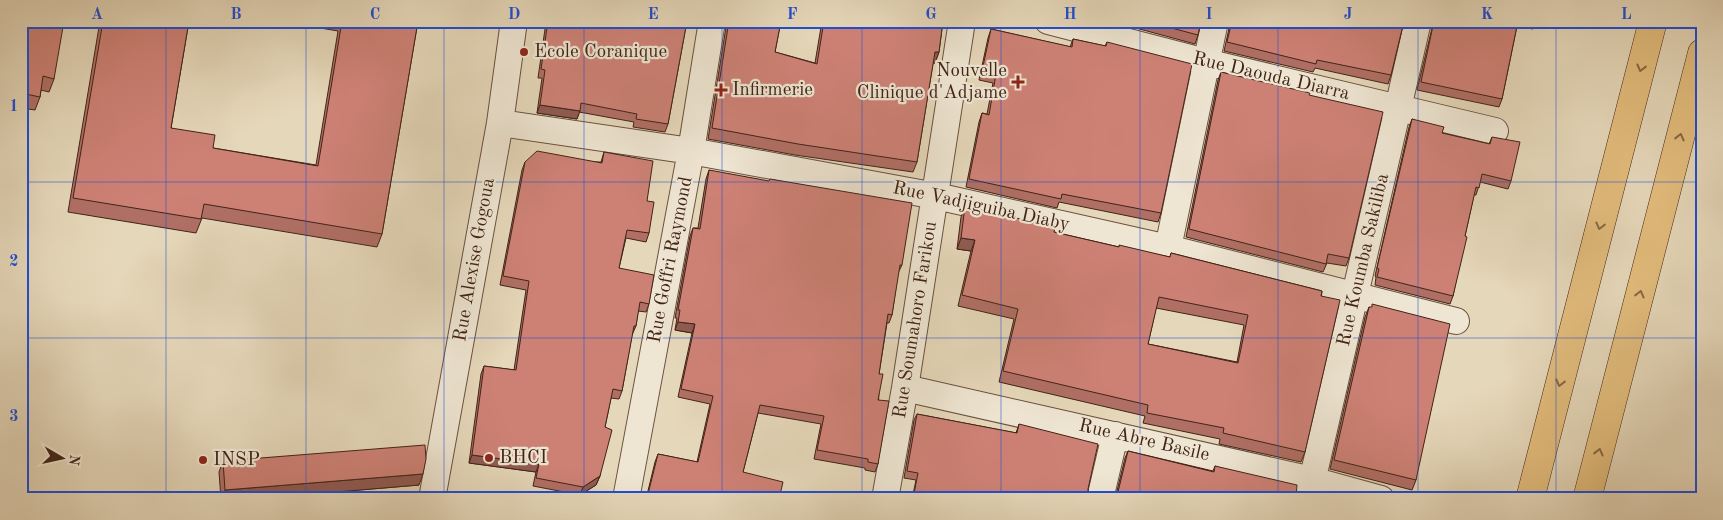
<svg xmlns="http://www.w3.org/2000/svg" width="1723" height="520" font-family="'Old Standard TT',serif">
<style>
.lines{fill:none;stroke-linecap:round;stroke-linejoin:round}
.minor-casing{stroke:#6a5040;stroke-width:28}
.highway-casing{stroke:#412317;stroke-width:29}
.minor{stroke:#eee5d2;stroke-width:26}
.highway{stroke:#e2bc7c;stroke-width:28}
.wall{fill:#b06f65;stroke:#412317;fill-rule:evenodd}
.shaded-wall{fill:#905a52;stroke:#412317}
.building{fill:#cd8175;stroke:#412317;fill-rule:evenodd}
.oneway{stroke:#896844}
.grid{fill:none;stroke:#1d4ed8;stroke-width:1;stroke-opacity:0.55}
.poi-dot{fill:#8f2418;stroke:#eee5d2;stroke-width:2}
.labels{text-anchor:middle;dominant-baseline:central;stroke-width:4.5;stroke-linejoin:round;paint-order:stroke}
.poi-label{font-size:19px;fill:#412317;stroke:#eee5d2;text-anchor:start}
.street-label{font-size:19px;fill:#412317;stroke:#eee5d2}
.neatline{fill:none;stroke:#1d4ed8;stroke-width:2}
.grid-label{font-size:16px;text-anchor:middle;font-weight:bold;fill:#1d4ed8}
</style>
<rect width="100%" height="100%" fill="#e5d7b9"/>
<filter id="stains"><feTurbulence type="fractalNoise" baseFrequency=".004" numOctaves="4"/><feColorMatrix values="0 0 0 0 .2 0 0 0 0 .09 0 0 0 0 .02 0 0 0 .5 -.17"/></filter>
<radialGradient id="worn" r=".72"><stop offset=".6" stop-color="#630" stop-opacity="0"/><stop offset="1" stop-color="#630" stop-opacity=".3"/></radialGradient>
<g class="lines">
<defs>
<path id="minor" d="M1048,21L1206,62L1495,131
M500,123L691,151L936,196L1168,248L1456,321
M1168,248L1215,21
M905,388L1312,480L1381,499
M432,499L500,123L514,21
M626,499L691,151L712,21
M885,499L905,388L962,21
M1100,499L1115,435
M1308,499L1418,21"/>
<path id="highway" d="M1530,499L1653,21
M1587,499L1702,53"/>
</defs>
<!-- minor casing -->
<use href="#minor" class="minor-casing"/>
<!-- highway casing -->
<use href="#highway" class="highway-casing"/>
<!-- minor -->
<use href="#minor" class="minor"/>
<!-- highway -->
<use href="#highway" class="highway"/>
</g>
<!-- wall -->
<path class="wall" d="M21,21L54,79L49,92L41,90L40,97L35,110L21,108Z
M100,21H189L171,128L213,148L316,165L338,31L279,21H418L382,234L377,247L202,218L196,233L68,212Z
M548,21H687L668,124L665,132L633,127L634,122L579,112L577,119L537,113L542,78H538L545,29Z
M727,21H781L775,52L815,63L822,21H943L939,52L935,63H933L917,162L913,172L795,155L708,139Z
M1110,21H1201L1198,35L1195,44Z
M1230,21H1404L1391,75L1388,84L1315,68L1313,72L1224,51L1230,24Z
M1433,21H1536L1533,29L1517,26L1502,99L1499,107L1417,90L1433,24Z
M991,29L1070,47L1073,39L1105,46L1107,42L1161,213L1158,222L1059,202L1057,208L966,187L979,122L982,113L987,114L993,83L979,80L988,38Z
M1221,72L1309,95L1349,258L1346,266L1327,263L1323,272L1186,237L1218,80Z
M1412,119L1442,133L1489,144L1492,137L1511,181L1508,189L1480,182L1476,195H1474L1465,236L1453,296L1450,304L1375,285L1376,277L1375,276L1409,127Z
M604,152L647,201L649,233L646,242L626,238L619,268L649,304L646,312L638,311L636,326L632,335L622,391L619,399L611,398L605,427L600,476L596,485L580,495L533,486L536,472L469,463L481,374L484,366L514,370L526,290L500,285L522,170L525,162H601Z
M709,170L902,265L898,273L892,315L889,323H887L879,374L878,464L875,472L865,470V468L814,459L821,424L758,413L743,472L779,499H646L655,462L658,454L697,462L710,404L678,397L692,333L675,330L677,318H675L690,236L693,228H698L706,179Z
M965,206L1054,232L1119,247L1170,257L1171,253L1322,291L1305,452L1301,462L1219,444L1220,439L1143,423L1145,416L999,382L1014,319L958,306L971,251L957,249L961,217ZM1156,308L1244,325L1237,362L1148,344Z
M1369,307L1416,480L1412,490L1330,469L1365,317Z
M917,414L1016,433L1019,424L1088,489V497L1089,499H912L916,480L904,478L914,420Z
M1128,451L1213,471L1215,466L1296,497L1115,499L1125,458Z
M223,461L419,485L253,499H221L219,472Z"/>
<!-- shaded-wall -->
<path class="shaded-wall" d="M935,52H939L935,63L931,62Z
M540,105L580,111L577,119L537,113Z
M961,238L975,240L971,251L957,249Z
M678,322L695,324L692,333L675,330Z
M472,455L539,464L536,472L469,463Z
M423,474L419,485L253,499H222L225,490Z
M600,476L596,485L580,495L583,487Z"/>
<!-- building -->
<path class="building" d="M21,21H64L54,79L43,76L40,97L21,93Z
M103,21H189L171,128L215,135L213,148L318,166L342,21H418L382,234L204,204L201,219L73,198Z
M548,21H687L668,124L636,119L637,114L581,103L580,111L540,105L545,70L541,69Z
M729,21H781L775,52L817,64L824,21H943L939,52H935L917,162L798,144L712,128Z
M1145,21H1201L1198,35Z
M1232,21H1404L1391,75L1317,60L1316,64L1227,42Z
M1434,21H1518L1502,99L1421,82Z
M991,29L1072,47L1073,39L1106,46L1107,42L1192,64L1161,213L1062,194L1061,199L969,179L982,113L989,115L996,74L982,71Z
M1221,72L1310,93L1309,95L1383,112L1349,258L1328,254L1326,264L1189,229Z
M1412,119L1444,127L1442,133L1490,144L1492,137L1520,142L1511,181L1482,174L1479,188L1476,187L1465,236L1467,237L1453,296L1377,277L1379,269L1377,268Z
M537,151L602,163L604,152L653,161L647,201L654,202L649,233L627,230L619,268L654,275L649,304L640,302L636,326H634L622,391L613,389L605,427L612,430L600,476L583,487L536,478L539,464L472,455L484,366L516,370L529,281L503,276L525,162Z
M709,170L769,181L770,179L912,203L902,265H900L892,315L888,314L879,374H883L878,400L889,401L878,464L868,462V459L817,450L824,416L760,405L743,472L783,482L779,499H665L648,494L658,454L698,462L713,396L681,389L695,324L678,322L680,310H678L693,228L700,229Z
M965,206L1055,227L1054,232L1119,247V245L1170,257L1171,253L1322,291L1321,296L1340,300L1305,452L1223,433L1224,428L1147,413L1148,405L1003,371L1018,309L962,295L975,240L961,238ZM1159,297L1248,315L1238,363L1148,344Z
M1372,304L1450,324L1416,480L1334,460L1369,307H1372Z
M917,414L1017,433L1019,424L1098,444L1088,489V497L1089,499H1019L997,494L996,499H913L918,473L907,471Z
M425,445L426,459L423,474L225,490L223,461Z
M1128,451L1214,472L1215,466L1297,485L1296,497L1298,499H1115L1117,496Z
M1326,492L1351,499H1323Z"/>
<!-- one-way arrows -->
<defs><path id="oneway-chevron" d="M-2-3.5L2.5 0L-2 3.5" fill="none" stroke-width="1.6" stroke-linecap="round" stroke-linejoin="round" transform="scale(1.25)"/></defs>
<g class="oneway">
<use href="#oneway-chevron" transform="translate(1641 68) rotate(104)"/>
<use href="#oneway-chevron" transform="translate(1680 137) rotate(-76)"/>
<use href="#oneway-chevron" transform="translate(1600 226) rotate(104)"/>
<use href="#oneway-chevron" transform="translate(1640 294) rotate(-76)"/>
<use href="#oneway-chevron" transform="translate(1560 383) rotate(104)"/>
<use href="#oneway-chevron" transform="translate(1599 452) rotate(-76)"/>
</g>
<!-- grid -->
<path class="grid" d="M166,21V499M306,21V499M444,21V499M584,21V499M722,21V499M862,21V499M1001,21V499M1140,21V499M1278,21V499M1418,21V499M1556,21V499M21,182H1702M21,338H1702"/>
<!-- markers -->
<g class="poi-dot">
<circle cx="524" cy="52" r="5"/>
<path d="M1015.5 74.5h5v5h5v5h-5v5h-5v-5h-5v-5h5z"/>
<path d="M718.5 82.5h5v5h5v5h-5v5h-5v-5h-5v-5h5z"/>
<circle cx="489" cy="458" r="5"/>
<circle cx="203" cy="460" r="5"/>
</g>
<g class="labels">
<!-- poi labels -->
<g class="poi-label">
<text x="534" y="52">Ecole Coranique</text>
<text x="1007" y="71" text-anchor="end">Nouvelle<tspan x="1007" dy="22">Clinique d'Adjame</tspan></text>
<text x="732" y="90">Infirmerie</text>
<text x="499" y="458">BHCI</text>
<text x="213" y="460">INSP</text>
</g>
<!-- street labels -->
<g class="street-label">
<text transform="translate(1271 77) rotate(13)">Rue Daouda Diarra</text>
<text transform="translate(981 207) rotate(12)">Rue Vadjiguiba Diaby</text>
<text transform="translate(475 260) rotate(-80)">Rue Alexise Gogoua</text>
<text transform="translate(671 260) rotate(-79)">Rue Goffri Raymond</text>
<text transform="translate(1364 260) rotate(-77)">Rue Koumba Sakiliba</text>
<text transform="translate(916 320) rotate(-81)">Rue Soumahoro Farikou</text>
<text transform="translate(1144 441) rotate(13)">Rue Abre Basile</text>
</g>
</g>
<!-- margin -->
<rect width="1723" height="520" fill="none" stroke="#e5d7b9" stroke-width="55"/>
<!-- north arrow -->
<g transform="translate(62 458) rotate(99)" stroke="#eee5d2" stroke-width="4" paint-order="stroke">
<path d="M0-4L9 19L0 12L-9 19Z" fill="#412317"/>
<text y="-8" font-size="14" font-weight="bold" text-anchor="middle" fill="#412317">N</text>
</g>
<rect x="28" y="28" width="1668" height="464" class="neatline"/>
<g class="grid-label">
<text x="97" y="19">A</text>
<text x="236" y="19">B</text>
<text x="375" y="19">C</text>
<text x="514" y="19">D</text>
<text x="653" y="19">E</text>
<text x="792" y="19">F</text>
<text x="931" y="19">G</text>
<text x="1070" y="19">H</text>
<text x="1209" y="19">I</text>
<text x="1348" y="19">J</text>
<text x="1487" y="19">K</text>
<text x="1626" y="19">L</text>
<text x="14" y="111">1</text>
<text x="14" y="266">2</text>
<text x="14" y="421">3</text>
</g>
<rect width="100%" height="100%" filter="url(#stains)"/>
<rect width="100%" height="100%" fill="url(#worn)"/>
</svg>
